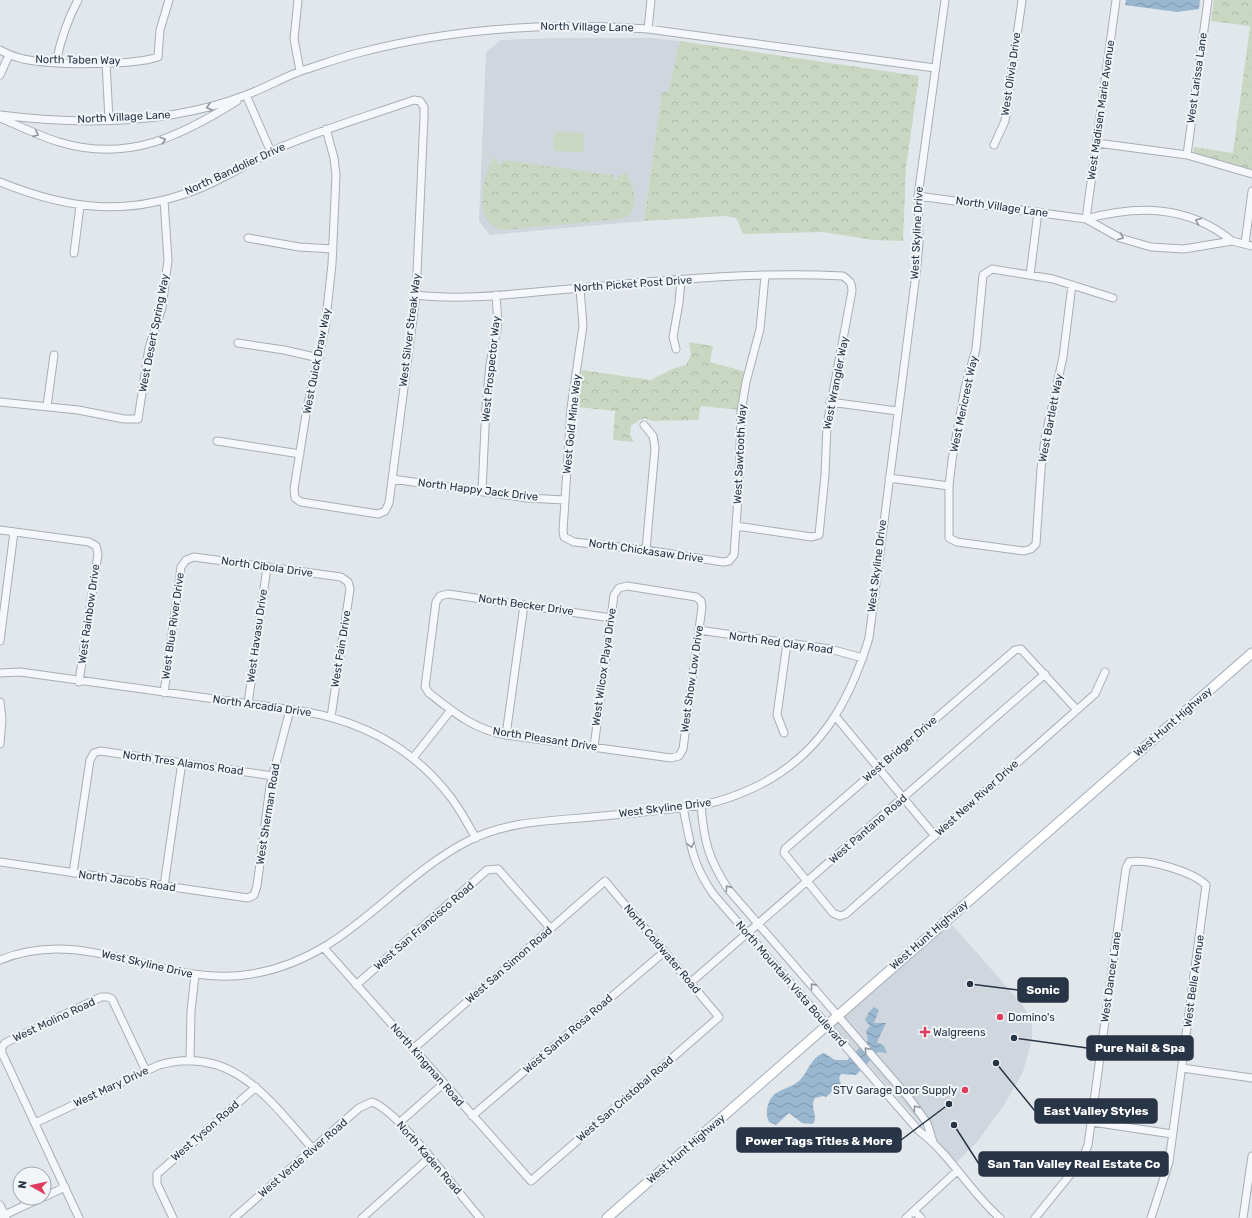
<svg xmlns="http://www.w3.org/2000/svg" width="1252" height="1218" font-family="Rubik,sans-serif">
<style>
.built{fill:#d0d6de}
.green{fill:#c9d7c2}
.park{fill:url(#park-crowns)}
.water{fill:url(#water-waves)}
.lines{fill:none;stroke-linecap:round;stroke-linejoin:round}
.minor-casing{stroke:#a6aeb7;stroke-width:9}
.major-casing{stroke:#a0acb9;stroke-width:11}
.minor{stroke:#f6f7fa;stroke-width:7}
.major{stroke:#fff;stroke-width:9}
.oneway{stroke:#8f96a0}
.poi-dot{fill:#de3b5d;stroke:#f2f6f9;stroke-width:1.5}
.labels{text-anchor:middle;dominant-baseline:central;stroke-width:4;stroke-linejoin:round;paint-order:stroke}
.street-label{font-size:11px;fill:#283546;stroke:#f2f6f9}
.poi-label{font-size:11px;fill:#283546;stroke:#f2f6f9;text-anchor:start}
.leader{fill:none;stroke:#283546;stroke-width:1.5}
.callout-dot{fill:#283546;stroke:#f2f6f9;stroke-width:1.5}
.callout{fill:#283546;stroke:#283546;stroke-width:1.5}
.callout-label{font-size:12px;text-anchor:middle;font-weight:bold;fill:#fff}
</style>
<defs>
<pattern id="park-crowns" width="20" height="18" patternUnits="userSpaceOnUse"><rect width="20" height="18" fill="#c9d7c2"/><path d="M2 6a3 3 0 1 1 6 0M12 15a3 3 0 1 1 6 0" fill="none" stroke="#adb9a8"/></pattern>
<pattern id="water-waves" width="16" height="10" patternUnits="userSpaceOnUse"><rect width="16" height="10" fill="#9ab7d0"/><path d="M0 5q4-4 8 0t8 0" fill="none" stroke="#7e96ab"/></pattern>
</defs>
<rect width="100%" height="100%" fill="#e2e7ec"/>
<!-- built -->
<path class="built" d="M557,38H652L680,41L668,92L662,93L644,221L490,235L479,221L486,52L501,40Z
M948,920L1021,1003L1032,1019V1039L1023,1072L1004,1105L977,1142L953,1166L916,1118L831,1023Z"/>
<!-- green -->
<path class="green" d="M555,132L583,133L584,150L581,152L555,151L553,148Z"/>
<!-- park -->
<path class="park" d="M1214,0H1252V170L1193,153L1194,147L1233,153L1250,26L1211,21Z
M680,41L919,76L906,167L903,241L873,240L823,232L743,234L736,218L725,216L644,221L662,92H668Z
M494,158L497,160V164H502V160L613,175V180H617L618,176L627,173C634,189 642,211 621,219L502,230C495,228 488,223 485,216C479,202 484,169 494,158Z
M689,342L713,346L710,362L746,372L739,410L701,406L698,420L653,421L645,418L638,421L631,426L630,434L634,442L613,440L615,411L577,407L582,370L651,380L672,369L686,365L691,355Z"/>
<!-- water -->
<path class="water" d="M1126,0H1200L1199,9L1177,12L1125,5Z
M874,1007L879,1010L874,1023H886L877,1042L884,1046L887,1053L878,1052L856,1075L841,1074L839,1078L841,1084L826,1097L823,1096L815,1098C809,1108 819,1115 813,1124L802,1123L789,1113L776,1125L769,1122C764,1112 768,1097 778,1092C785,1088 794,1086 800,1080C809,1071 810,1058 824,1053L835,1060H847L868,1040L866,1031L870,1026L865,1020L869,1012Z"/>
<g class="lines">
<defs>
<path id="minor" d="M298,0L294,39L300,71
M648,29L651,0
M0,50C7,54 15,57 23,59C51,65 131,66 158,57L160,30L169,0
M56,62C61,39 67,20 78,0
M106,62L109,120
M0,75L9,55
M246,95L271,152
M0,115C81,125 169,125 246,95C265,88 282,78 301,71C320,65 339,58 358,53C453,28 550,22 648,29L935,68
M0,118C20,126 39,136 59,142C128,163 181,136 237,101
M1097,143L1187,155L1252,174
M994,145L1005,121L1022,0
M1187,155L1208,0
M0,182C71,211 131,217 203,187C229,176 253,160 279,148C323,129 368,116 414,100L420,101L424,107V117L416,295L389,503L385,511L378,514L301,502L295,498L294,489L307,408L325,328L332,264L336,175L334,158L326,129
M918,196L1086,219L1120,238L1151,247L1184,249L1232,241L1252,246
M1086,219L1116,0
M1086,219C1138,205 1188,205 1232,241
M248,238L299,247L333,249
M1245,244L1252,191
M74,253L80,206
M1030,275L1038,212
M1072,285L1063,357L1045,439L1041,469L1036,544L1031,549L1024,551L957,542L949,538V486L952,460L965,388L976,349L983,275L992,269L1053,279L1113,298
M580,288L583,326L571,408L563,531L564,537L574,542L646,550L723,562L729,561L734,555L739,483L741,412L746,382L760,329L765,276
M416,295C467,301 519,293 570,289C660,281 754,271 843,276C850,281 852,283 852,291L827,425L825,475L819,535L812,537L736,526
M238,343L284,350L319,358
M676,349L673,337L679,303L681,280
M0,402L78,410L124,419H138L149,348L162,308L168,260L164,200
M830,402L897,411
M47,406L54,355
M644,425L653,436L655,448L646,550
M217,441L300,454
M889,478L949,486
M392,479L527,498L565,500
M482,491L486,406L490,364L498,323L496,295
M0,530L89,542L96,546L98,554L79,682
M699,630L830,649L863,658
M0,641L14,532
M0,673L20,672L301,711C363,721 414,748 452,799C461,811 468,825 476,838
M164,693L181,567L186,560L194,557L341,577L348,582L350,589L331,717
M0,702L2,719L0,744
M248,704L267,567
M1077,710L1021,649L1015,650L785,849L784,853L833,913L840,916L846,914L1095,694L1105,672
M836,717L935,836
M784,733L777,715L787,643
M506,735L524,605
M594,747L614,595L619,588L627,586L696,597L701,601L702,607L683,749L679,756L671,758L506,735C475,730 453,712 429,693L425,687L436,602L440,596L448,594L611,618
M413,758L451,710
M701,805C704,841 708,858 728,889L909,1098L927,1123L933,1142
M683,807C690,842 692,865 714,895L919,1131C951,1155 970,1192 1000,1218
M0,862L248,898L254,895L257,886L270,786L290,710
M73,873L90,760L94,753L100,751L273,776
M164,886L182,762
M324,948L531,1181L719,1017L605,881L413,1049
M0,960C87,924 164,989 252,974C347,958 389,882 468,841C502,823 543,821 581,818C622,814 665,811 706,804C722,801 738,795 753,788C818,758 849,704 869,638L916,274L919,243L918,196L945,0
M690,983L1045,674
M356,985L487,870L498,869L550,928
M190,1061L191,1011L195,975
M1182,1068L1252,1078
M472,1116L664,952
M1092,1122L1172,1134
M35,1123L159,1065C233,1044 270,1101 313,1149
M399,1123L443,1084
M44,1197L65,1187
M0,1205L6,1218
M914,1211L921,1218
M0,1217L41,1198
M79,1218L2,1053V1047L5,1043L101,997H108L112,999L146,1071
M173,1218L157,1184V1174L256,1087
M234,1218L359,1108L372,1102C399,1111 458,1193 480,1218
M362,1218L429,1158
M906,1218L957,1171
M1035,1218L1082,1160L1088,1145L1126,868L1129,862C1148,858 1193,872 1206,885L1169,1162L1151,1218
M1243,1218L1252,1156"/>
<path id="major" d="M607,1218L1252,653"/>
</defs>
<!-- minor casing -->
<use href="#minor" class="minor-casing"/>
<!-- major casing -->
<use href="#major" class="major-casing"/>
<!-- minor -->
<use href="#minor" class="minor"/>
<!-- major -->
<use href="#major" class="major"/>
</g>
<!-- one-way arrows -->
<defs><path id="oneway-chevron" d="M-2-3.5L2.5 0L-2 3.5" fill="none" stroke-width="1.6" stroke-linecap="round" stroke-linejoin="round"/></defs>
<g class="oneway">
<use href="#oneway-chevron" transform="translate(209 107) rotate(164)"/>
<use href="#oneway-chevron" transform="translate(36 134) rotate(24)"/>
<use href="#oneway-chevron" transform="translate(163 140) rotate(-18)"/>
<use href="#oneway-chevron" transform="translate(1198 221) rotate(-159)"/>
<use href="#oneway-chevron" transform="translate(1121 237) rotate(23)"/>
<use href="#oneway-chevron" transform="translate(691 845) rotate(76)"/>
<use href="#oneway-chevron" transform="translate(728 888) rotate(-126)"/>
<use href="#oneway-chevron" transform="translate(813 986) rotate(-131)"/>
<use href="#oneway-chevron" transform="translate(867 1050) rotate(-131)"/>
<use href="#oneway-chevron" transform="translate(916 1108) rotate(-127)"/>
</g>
<!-- markers -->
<g class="poi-dot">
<circle cx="1000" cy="1017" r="4"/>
<path d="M923 1026h4v4h4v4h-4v4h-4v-4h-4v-4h4z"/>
<circle cx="965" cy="1090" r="4"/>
</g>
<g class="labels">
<!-- street labels -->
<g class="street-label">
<text transform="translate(587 27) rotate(1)">North Village Lane</text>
<text transform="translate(78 60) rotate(1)">North Taben Way</text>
<text transform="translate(1011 74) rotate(-82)">West Olivia Drive</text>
<text transform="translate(1197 78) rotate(-82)">West Larissa Lane</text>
<text transform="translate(1101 110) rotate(-82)">West Madisen Marie Avenue</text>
<text transform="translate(124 117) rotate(-3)">North Village Lane</text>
<text transform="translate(235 169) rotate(-25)">North Bandolier Drive</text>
<text transform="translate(1002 207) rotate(8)">North Village Lane</text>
<text transform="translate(917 233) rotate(-87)">West Skyline Drive</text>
<text transform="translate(633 284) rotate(-4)">North Picket Post Drive</text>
<text transform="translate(410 330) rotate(-83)">West Silver Streak Way</text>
<text transform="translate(154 333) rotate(-79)">West Desert Spring Way</text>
<text transform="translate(317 361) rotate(-79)">West Quick Draw Way</text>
<text transform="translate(491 369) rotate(-84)">West Prospector Way</text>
<text transform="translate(836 383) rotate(-79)">West Wrangler Way</text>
<text transform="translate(964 404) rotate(-78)">West Mericrest Way</text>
<text transform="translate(1051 418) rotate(-79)">West Bartlett Way</text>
<text transform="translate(572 424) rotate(-84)">West Gold Mine Way</text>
<text transform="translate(740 454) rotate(-87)">West Sawtooth Way</text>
<text transform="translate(478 490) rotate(7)">North Happy Jack Drive</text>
<text transform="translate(646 551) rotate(8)">North Chickasaw Drive</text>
<text transform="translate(877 566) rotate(-83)">West Skyline Drive</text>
<text transform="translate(267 567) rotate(8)">North Cibola Drive</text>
<text transform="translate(526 605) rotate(8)">North Becker Drive</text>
<text transform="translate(89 614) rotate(-82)">West Rainbow Drive</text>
<text transform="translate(173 626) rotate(-82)">West Blue River Drive</text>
<text transform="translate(257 636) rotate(-82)">West Havasu Drive</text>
<text transform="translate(781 643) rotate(8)">North Red Clay Road</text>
<text transform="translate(341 649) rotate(-81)">West Fain Drive</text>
<text transform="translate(604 667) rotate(-82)">West Wilcox Playa Drive</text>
<text transform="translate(692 679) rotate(-82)">West Show Low Drive</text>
<text transform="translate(262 706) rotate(8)">North Arcadia Drive</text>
<text transform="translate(1173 722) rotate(-41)">West Hunt Highway</text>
<text transform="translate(545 739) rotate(9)">North Pleasant Drive</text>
<text transform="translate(900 749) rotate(-41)">West Bridger Drive</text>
<text transform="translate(183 763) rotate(8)">North Tres Alamos Road</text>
<text transform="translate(977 798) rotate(-42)">West New River Drive</text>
<text transform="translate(665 808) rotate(-7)">West Skyline Drive</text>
<text transform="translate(268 814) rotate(-81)">West Sherman Road</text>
<text transform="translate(868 829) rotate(-41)">West Pantano Road</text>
<text transform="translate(127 881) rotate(8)">North Jacobs Road</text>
<text transform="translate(424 926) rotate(-41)">West San Francisco Road</text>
<text transform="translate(929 935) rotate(-41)">West Hunt Highway</text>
<text transform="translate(662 949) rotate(50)">North Coldwater Road</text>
<text transform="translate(147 964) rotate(13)">West Skyline Drive</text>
<text transform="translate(509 965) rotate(-41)">West San Simon Road</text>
<text transform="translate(1111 977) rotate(-82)">West Dancer Lane</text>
<text transform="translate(1194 981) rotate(-82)">West Belle Avenue</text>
<text transform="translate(791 984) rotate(49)">North Mountain Vista Boulevard</text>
<text transform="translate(54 1020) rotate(-25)">West Molino Road</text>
<text transform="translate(568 1034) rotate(-41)">West Santa Rosa Road</text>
<text transform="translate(427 1065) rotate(49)">North Kingman Road</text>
<text transform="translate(111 1087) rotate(-25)">West Mary Drive</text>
<text transform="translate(625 1099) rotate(-41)">West San Cristobal Road</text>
<text transform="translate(205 1131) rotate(-41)">West Tyson Road</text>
<text transform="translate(686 1149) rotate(-41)">West Hunt Highway</text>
<text transform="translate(303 1158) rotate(-41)">West Verde River Road</text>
<text transform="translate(429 1158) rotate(49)">North Kaden Road</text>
</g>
<!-- poi labels -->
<g class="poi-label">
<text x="1008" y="1017">Domino's</text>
<text x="933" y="1032">Walgreens</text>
<text x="957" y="1090" text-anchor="end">STV Garage Door Supply</text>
</g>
</g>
<!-- callouts -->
<path class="leader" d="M970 984L1018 990M1014 1038L1087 1048M996 1063L1035 1111M949 1104L901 1140M954 1125L979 1164"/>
<g class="callout-dot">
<circle cx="970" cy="984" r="4"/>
<circle cx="1014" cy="1038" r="4"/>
<circle cx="996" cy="1063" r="4"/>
<circle cx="949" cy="1104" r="4"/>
<circle cx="954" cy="1125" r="4"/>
</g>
<g class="callout">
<rect x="1018" y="978" width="50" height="24" rx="4"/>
<rect x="1087" y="1036" width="106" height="24" rx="4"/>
<rect x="1035" y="1099" width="122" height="24" rx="4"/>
<rect x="737" y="1128" width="164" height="24" rx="4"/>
<rect x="979" y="1152" width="189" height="24" rx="4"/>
</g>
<g class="callout-label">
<text x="1043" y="994">Sonic</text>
<text x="1140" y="1052">Pure Nail &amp; Spa</text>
<text x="1096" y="1115">East Valley Styles</text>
<text x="819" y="1145">Power Tags Titles &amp; More</text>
<text x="1074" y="1168">San Tan Valley Real Estate Co</text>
</g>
<!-- north arrow -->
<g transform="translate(32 1186) rotate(278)"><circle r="19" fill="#f2f6f9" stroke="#a1a9b1"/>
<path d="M0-3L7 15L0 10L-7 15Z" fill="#de3b5d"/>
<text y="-6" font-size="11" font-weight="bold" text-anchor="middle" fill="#283546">N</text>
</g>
</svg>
